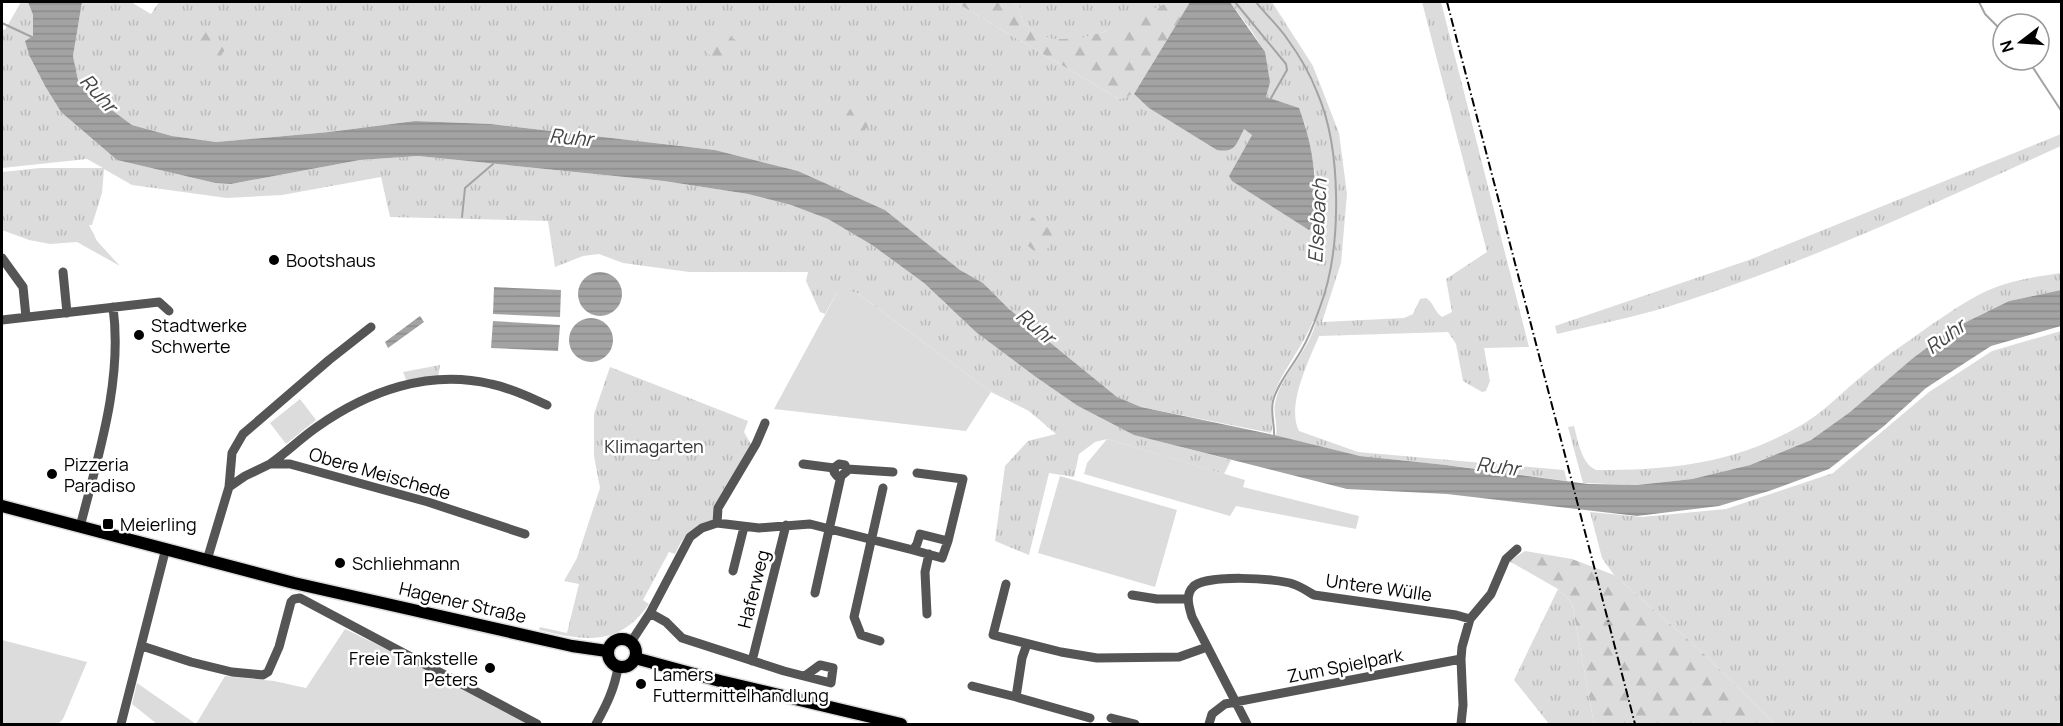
<svg xmlns="http://www.w3.org/2000/svg" width="2063" height="726" font-family="Manrope,sans-serif">
<style>
.grass{fill:url(#grass-tufts)}
.forest{fill:url(#forest-firs)}
.garden{fill:#dcdcdc}
.water{fill:url(#water-rules)}
.lines{fill:none;stroke-linecap:round;stroke-linejoin:round}
.stream{stroke:#a3a3a3;stroke-width:2}
.major-casing{stroke:#dbdbdb;stroke-width:15}
.minor{stroke:#555;stroke-width:9}
.major{stroke:#000;stroke-width:12}
.rail{stroke:#000;stroke-width:2;stroke-dasharray:9 3 1.5 3;stroke-linecap:butt}
.poi-dot{fill:#000;stroke:#fff;stroke-width:2}
.labels{text-anchor:middle;dominant-baseline:central;stroke-width:5;stroke-linejoin:round;paint-order:stroke}
.poi-label{font-size:18px;fill:#000;stroke:#fff;text-anchor:start}
.park-label{font-size:18px;fill:#333;stroke:#fff}
.street-label{font-size:18px;fill:#000;stroke:#fff}
.water-label{font-size:20px;font-style:italic;fill:#444;stroke:#fff}
</style>
<defs>
<pattern id="grass-tufts" width="24" height="20" patternUnits="userSpaceOnUse" patternTransform="scale(1.5)"><rect width="24" height="20" fill="#dcdcdc"/><path d="M3 7l-1-3M5 7V3M7 7l1-3M15 17l-1-3M17 17v-4M19 17l1-3" fill="none" stroke="#bbb"/></pattern>
<pattern id="forest-firs" width="22" height="20" patternUnits="userSpaceOnUse" patternTransform="scale(1.5)"><rect width="22" height="20" fill="#dcdcdc"/><path d="M5 1l3.5 6h-7zM16 11l3.5 6h-7z" fill="#bbb"/></pattern>
<pattern id="water-rules" width="6" height="5" patternUnits="userSpaceOnUse" patternTransform="scale(1.5)"><rect width="6" height="5" fill="#a3a3a3"/><path d="M0 2.5h6" fill="none" stroke="#8b8b8b"/></pattern>
</defs>
<rect width="100%" height="100%" fill="#fff"/>
<!-- grass -->
<path class="grass" d="M21,2H28L33,15V37L30,57L45,86L61,112L117,160L215,183L231,184L360,160L418,156L664,181L748,194L791,205L828,219L872,245L924,283L947,305L1078,406L1135,435L1231,460L1224,474L1107,439L1095,442L1079,454L1074,477L1049,473L1029,555L995,541L1005,466L1028,441L1056,434L1029,411L991,392L857,293L838,291L825,314L820,312L806,281L808,272H689L623,263L599,254L583,256L555,267L548,221L390,217L381,177L282,195L227,198L132,185L104,169L102,193L92,225H89L97,241L120,266L77,242L50,244L29,240L2,230V172L40,168H103L87,159L2,168V29L5,30Z
M82,2H131L151,14L159,2H955L1119,99L1134,94L1150,108L1244,129L1252,135L1229,176L1315,223L1316,178L1305,124L1298,108L1266,97C1277,58 1252,31 1230,2H1272L1313,66L1339,133L1347,194L1341,263L1322,322L1404,318L1413,314L1420,299L1426,298C1434,303 1433,310 1442,317L1452,312L1446,279L1487,252L1422,2H1441L1529,347L1484,348L1490,381L1486,391L1482,392L1463,381L1456,344L1448,332L1319,336C1309,360 1286,406 1299,431L1358,452L1564,470L1567,481L1455,466L1360,456L1276,436C1278,423 1272,412 1276,399C1284,371 1310,350 1316,321H1313C1303,348 1278,375 1272,401C1269,412 1275,423 1271,433L1141,407L1117,397L1009,309L983,283L960,270L885,210L798,171L715,150L491,124L415,121L329,132L216,142L172,136L132,125L90,94L78,80L73,56Z
M1012,2H1169C1138,16 1087,47 1052,39C1042,37 1032,28 1023,24L1019,6Z
M2061,134V146C1938,202 1815,259 1686,301C1644,315 1600,324 1557,334L1555,326L1749,260Z
M2061,273V290L2009,301L1952,329L1913,358L1850,412L1811,440L1750,465L1692,479L1637,485L1583,483L1568,427L1574,426C1578,441 1581,463 1596,470C1670,470 1732,464 1798,427C1822,414 1841,393 1862,376C1883,358 1906,343 1928,327C1951,312 1973,295 1999,286C2019,279 2041,276 2061,273Z
M2061,331V724H1775L1701,651L1614,575L1602,558L1590,512L1642,517L1726,509L1833,473L1929,392L1992,351Z
M440,365L438,377L407,382L403,372Z
M610,367L748,421L744,432L752,446L713,521C690,530 686,531 675,554L669,552L643,600L649,604C619,647 585,641 539,630L540,627L567,633L579,584L564,581L577,558L600,488L594,456V414Z
M1558,589L1572,603L1594,724H1549L1514,680Z"/>
<!-- forest -->
<path class="forest" d="M955,2H1012L1019,6L1023,24L1051,39H1077L1104,32L1169,2H1190L1134,94L1119,99Z
M721,30L741,44L726,67L707,53Z
M206,32L226,48L215,65L193,51Z
M853,104L873,118L858,141L839,127Z
M1032,217L1057,234L1042,257L1019,239Z
M1525,551L1572,559L1614,575L1701,651L1775,724H1594L1572,603L1558,589L1509,561Z"/>
<!-- garden -->
<path class="garden" d="M845,290L857,293L991,392L966,431L774,409L838,291Z
M300,399L316,420L286,444L270,423Z
M1107,439L1245,480L1243,487L1359,516L1356,529L1236,506L1230,516L1084,474L1087,463Z
M1060,476L1177,510L1155,587L1038,553Z
M345,629L463,686L531,724H157L132,704L137,683L196,724L225,676L274,681L306,688Z
M2,640L87,662L63,719L58,724H2Z"/>
<!-- water -->
<path class="water" d="M28,2H82L73,56L78,80L90,94L132,125L172,136L216,142L329,132L415,121L491,124L715,150L798,171L885,210L960,270L983,283L1009,309L1117,397L1141,407L1274,435L1360,456L1446,465L1588,484L1637,485L1692,479L1750,465L1811,440L1850,412L1913,358L1952,329L2009,301L2061,290V326L1991,346L1926,388L1884,426L1829,469L1769,491L1719,506L1637,516L1447,494L1347,489L1134,435L1078,406L1036,377L976,332L924,283L872,245L828,219L791,205L748,194L664,181L418,156L360,160L231,184L215,183L117,160L61,112L45,86L30,57L25,41L33,36V15Z
M1190,2H1230L1265,52L1270,82L1266,97L1299,108C1314,148 1317,182 1315,224L1309,230L1232,181L1229,176L1252,135L1244,129C1236,144 1236,153 1217,150L1149,108L1134,94Z
M578 294a22 22 0 1 1 44 0a22 22 0 1 1-44 0Z
M494,287L561,290L560,317L493,314Z
M420,316L424,322L388,348L385,342Z
M569 340a22 22 0 1 1 44 0a22 22 0 1 1-44 0Z
M493,321L560,325L558,351L491,348Z"/>
<g class="lines">
<!-- stream -->
<path class="stream" d="M1235,2L1286,64L1287,70L1271,98
M1256,2C1266,15 1279,26 1288,40C1299,55 1310,74 1317,92C1342,149 1342,249 1320,307C1315,321 1310,336 1302,349C1293,366 1278,382 1273,401C1270,413 1275,424 1274,437
M1979,2L1985,14L2003,32
M2,23L34,38
M2028,60L2062,112
M462,217L465,188L493,164"/>
<defs>
<path id="major" d="M2,506L294,583L572,646L607,651
M608 653a14 14 0 1 1 28 0a14 14 0 1 1-28 0Z
M635,658L720,681L901,724"/>
</defs>
<!-- major casing -->
<use href="#major" class="major-casing"/>
<!-- minor -->
<path class="minor" d="M2,258L23,287L26,317
M63,272L67,313
M2,320L159,302L169,311
M270,464C287,452 301,438 317,427C368,391 429,369 491,384C511,388 529,397 547,405
M803,464L834,468
M847,469L893,472
M917,473L963,479L948,541
M229,487L245,476L270,464H290L428,502L525,534
M717,523L718,508L756,444L765,423
M80,527C98,456 123,381 113,307
M207,560L229,487L232,453L243,434L329,360L371,327
M733,571L744,527
M1006,584L993,635L1061,652L1097,658L1179,657L1207,647
M815,593L841,476L847,471L845,465L839,464L835,467L834,472L837,476H841
M1132,595L1157,599H1188
M650,613L666,622L682,638L784,671L831,683L833,668L820,665L805,676
M927,614L925,572L929,554
M880,641L861,635L854,617L883,488
M631,642L650,613L690,537L702,528L717,523L759,528L810,524L913,550L917,544L920,534L948,541L942,558L913,550
M142,646L191,662L232,672L263,675L268,672L279,647L291,602L294,599L300,598L537,724
M752,661L786,525
M972,686L1016,697L1022,658L1027,644
M1016,697L1090,718
M1111,718L1135,724
M121,724L166,548
M596,724C606,706 615,688 618,667
M1209,724L1212,714L1225,704L1461,659
M1247,724L1192,617C1189,607 1185,595 1193,587C1204,574 1277,578 1293,584C1300,586 1307,591 1314,595L1456,615L1470,619
M1461,724L1463,705L1461,659L1462,647L1470,619L1491,594L1506,559L1517,549"/>
<!-- major -->
<use href="#major" class="major"/>
<!-- rail -->
<path class="rail" d="M1447,2L1635,724"/>
</g>
<!-- markers -->
<g class="poi-dot">
<circle cx="274" cy="260" r="6"/>
<circle cx="139" cy="335" r="6"/>
<circle cx="52" cy="474" r="6"/>
<rect x="102" y="518" width="12" height="12" rx="3"/>
<circle cx="340" cy="563" r="6"/>
<circle cx="490" cy="668" r="6"/>
<circle cx="641" cy="684" r="6"/>
</g>
<g class="labels">
<!-- poi labels -->
<g class="poi-label">
<text x="286" y="260">Bootshaus</text>
<text x="151" y="325">Stadtwerke<tspan x="151" dy="21">Schwerte</tspan></text>
<text x="64" y="464">Pizzeria<tspan x="64" dy="21">Paradiso</tspan></text>
<text x="120" y="524">Meierling</text>
<text x="352" y="563">Schliehmann</text>
<text x="478" y="658" text-anchor="end">Freie Tankstelle<tspan x="478" dy="21">Peters</tspan></text>
<text x="653" y="674">Lamers<tspan x="653" dy="21">Futtermittelhandlung</tspan></text>
</g>
<!-- park labels -->
<g class="park-label">
<text x="654" y="446">Klimagarten</text>
</g>
<!-- street labels -->
<g class="street-label">
<text transform="translate(380 473) rotate(16)">Obere Meischede</text>
<text transform="translate(1379 587) rotate(8)">Untere Wülle</text>
<text transform="translate(753 589) rotate(-76)">Haferweg</text>
<text transform="translate(463 602) rotate(13)">Hagener Straße</text>
<text transform="translate(1345 665) rotate(-11)">Zum Spielpark</text>
</g>
<!-- water labels -->
<g class="water-label">
<text transform="translate(99 93) rotate(48)">Ruhr</text>
<text transform="translate(571 137) rotate(5)">Ruhr</text>
<text transform="translate(1317 221) rotate(-87)">Elsebach</text>
<text transform="translate(1036 326) rotate(40)">Ruhr</text>
<text transform="translate(1945 336) rotate(-36)">Ruhr</text>
<text transform="translate(1498 466) rotate(7)">Ruhr</text>
</g>
</g>
<!-- border -->
<rect width="2063" height="726" fill="none" stroke="#000000" stroke-width="6"/>
<!-- north arrow -->
<g transform="translate(2021 42) rotate(253)"><circle r="28" fill="#ffffff" stroke="#999999" stroke-width="1.5"/>
<path d="M0-4.5L10 22L0 15L-10 22Z" fill="#000000"/>
<text y="-9" font-size="16" font-weight="bold" text-anchor="middle" fill="#000000">N</text>
</g>
</svg>
